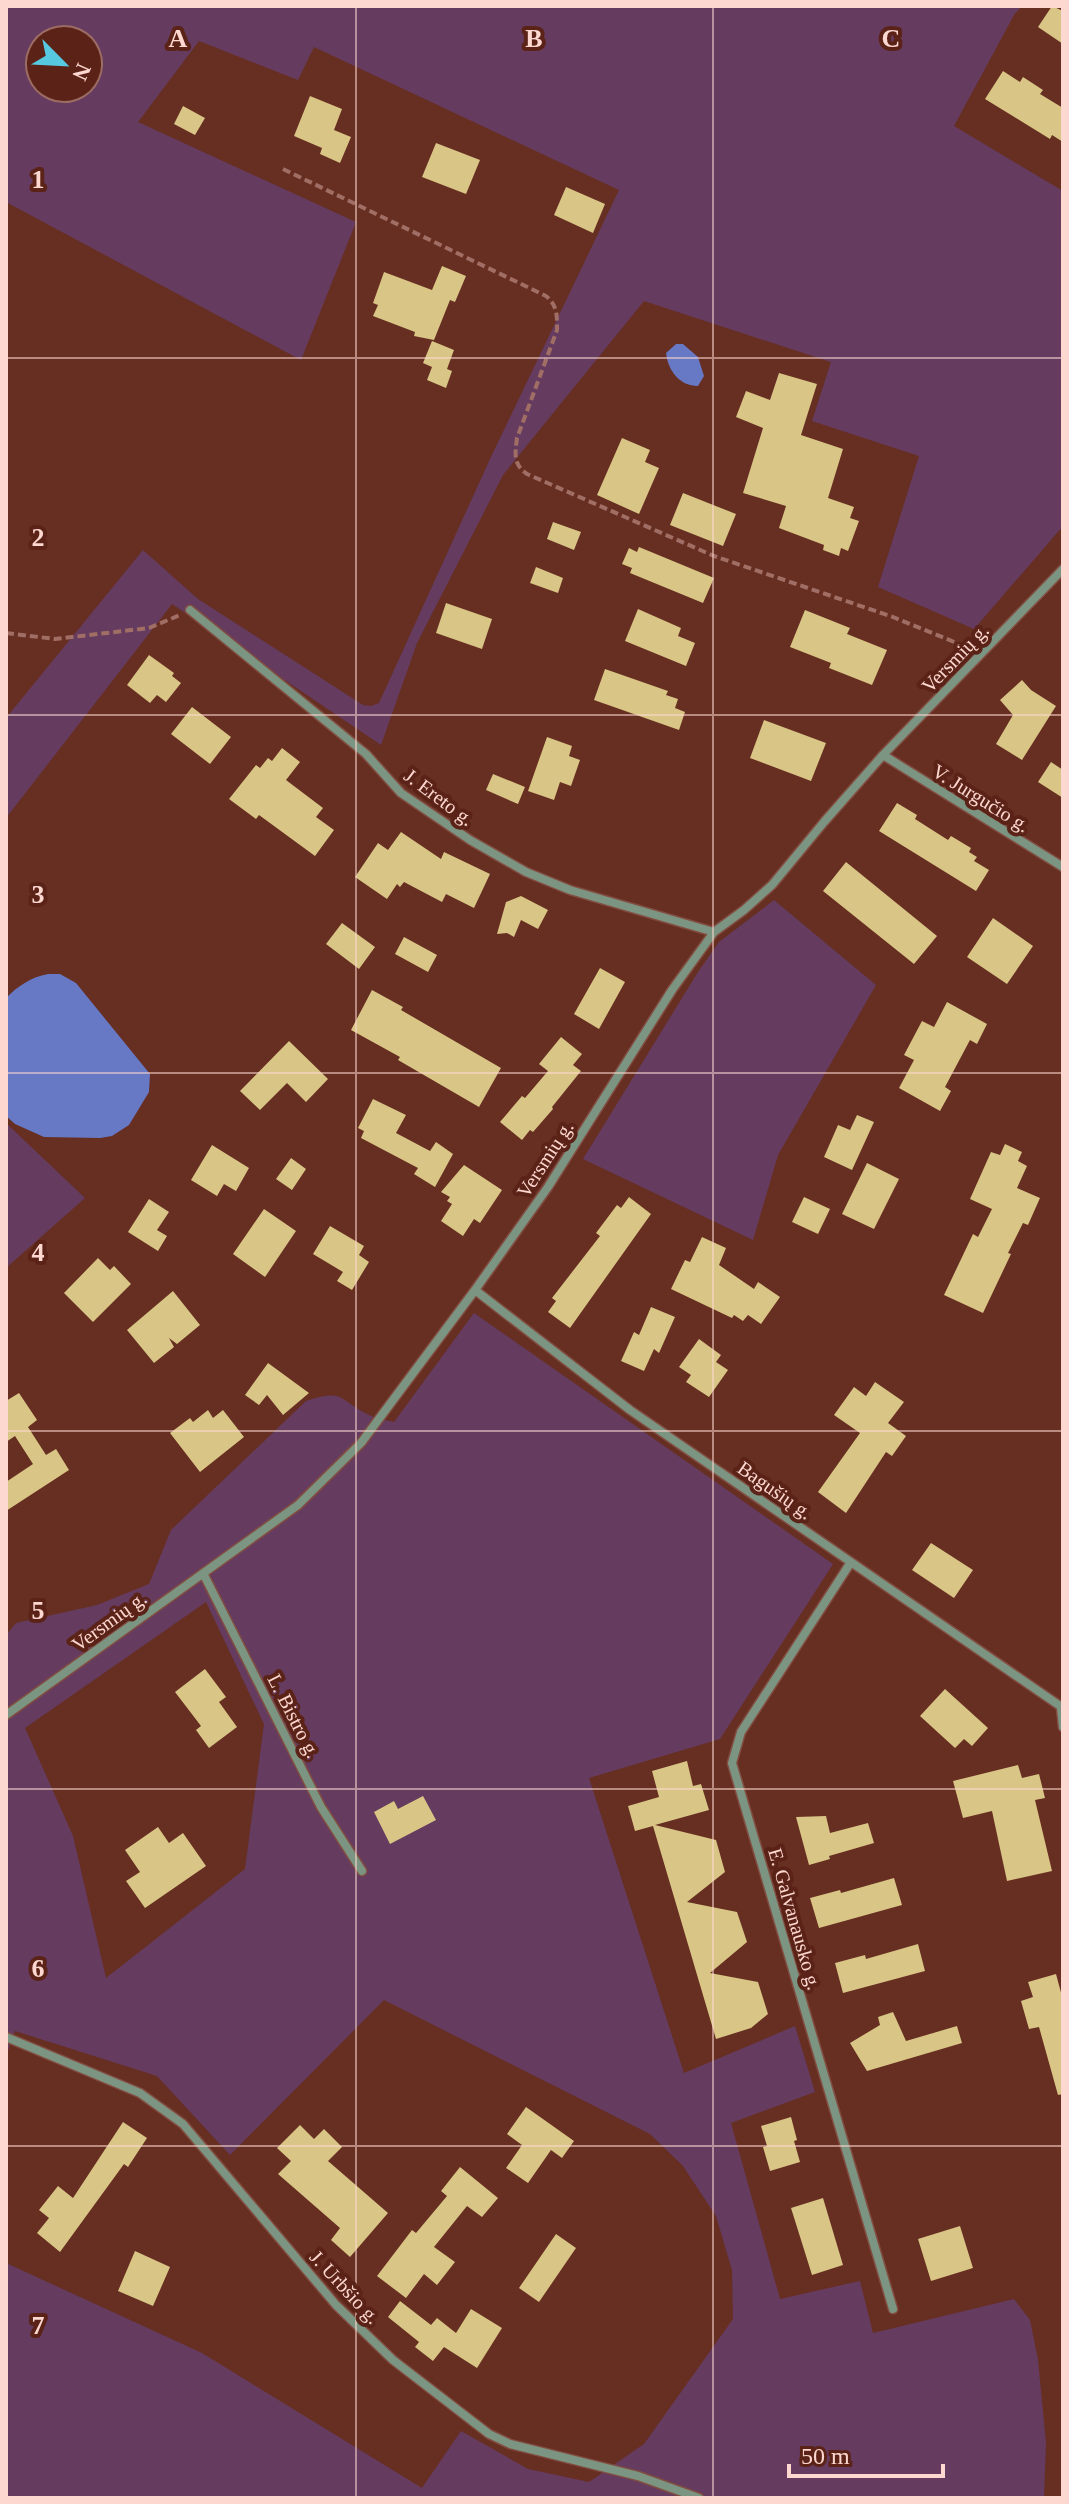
<svg xmlns="http://www.w3.org/2000/svg" width="1069" height="2504" font-family="Georgia,serif">
<style>
.green{fill:#653c5f;fill-rule:evenodd}
.water{fill:#6778c5}
.building{fill:#d9c585}
.lines{fill:none;stroke-linecap:round;stroke-linejoin:round}
.minor-casing{stroke:#824d41;stroke-width:11}
.path{stroke:#a06e64;stroke-width:4;stroke-dasharray:8 4;stroke-linecap:butt}
.minor{stroke:#7c9482;stroke-width:8}
.grid{fill:none;stroke:#fdd8d0;stroke-width:2;stroke-opacity:0.55}
.labels{text-anchor:middle;dominant-baseline:central;stroke-width:8;stroke-linejoin:round;paint-order:stroke}
.street-label{font-size:20px;fill:#fdd8d0;stroke:#5b2318}
.grid-label{font-size:26px;text-anchor:middle;font-weight:bold;fill:#fdd8d0;stroke:#5b2318;stroke-width:8;stroke-linejoin:round;paint-order:stroke}
</style>
<rect width="100%" height="100%" fill="#672e22"/>
<!-- green -->
<path class="green" d="M6,6H1022L1014,15L954,126L1063,191V526L974,629L878,587L919,456L812,421L831,362L644,301L503,475L417,643L381,745L172,604L6,818V718L143,550L198,599L363,705L371,706L379,703L490,459L619,190L314,47L298,80L199,41L138,122L356,222L301,360L6,202ZM40,40H88V88H40Z
M774,900L876,985L778,1155L753,1240L583,1159L698,972L719,942Z
M6,1123L85,1198L6,1268Z
M474,1313L833,1564L720,1739L589,1778L684,2073L795,2026L815,2092L731,2123L780,2299L860,2281L873,2333L1014,2299L1030,2320L1038,2360L1046,2443L1044,2498H6V2263L202,2353L422,2488L461,2431L528,2469L589,2482L644,2444L733,2319L732,2270L716,2216L683,2166L650,2134L384,2000L230,2155L157,2076L15,2031L6,2056V1635L16,1623L97,1605L149,1584L171,1530L306,1401C345,1388 338,1400 369,1415C376,1419 386,1420 394,1422ZM206,1602L264,1724L245,1869L106,1978L73,1836L25,1728Z"/>
<!-- water -->
<path class="water" d="M676,344H683L698,357L704,376L698,386C680,386 668,371 666,353Z
M48,974H60L76,983L150,1074L149,1092L129,1125L112,1136L100,1138L44,1137L15,1124L6,1116V998C18,986 31,977 48,974Z"/>
<!-- building -->
<path class="building" d="M1052,6L1063,11V44L1038,27Z
M1003,71L1020,82L1023,77L1043,90L1040,94L1063,108V142L1052,135L1050,139L985,99Z
M310,96L342,109L334,130L351,137L340,163L320,154L322,148L294,136Z
M183,106L205,118L195,135L174,124Z
M436,143L480,160L466,194L422,177Z
M566,187L605,204L593,233L554,215Z
M442,266L466,276L455,302L450,300L434,340L414,336L415,332L373,316L378,305L373,303L384,272L432,290Z
M432,341L454,350L447,369L452,371L446,388L427,380L432,367L423,363Z
M779,373L817,384L801,435L843,449L828,498L854,507L850,518L859,521L848,551L841,548L839,556L823,550L824,545L779,528L786,506L743,493L763,428L736,417L746,391L770,400Z
M622,438L650,450L645,462L659,468L639,514L597,495Z
M683,493L736,514L723,546L670,525Z
M553,522L581,532L574,550L547,539Z
M639,547L714,578L703,603L630,573L632,568L622,564L629,548L637,552Z
M536,567L563,578L558,593L530,583Z
M446,603L492,619L482,649L436,633Z
M638,609L681,628L678,636L695,643L686,666L625,641Z
M805,610L850,628L847,634L887,650L872,685L829,668L831,663L790,647Z
M149,655L174,673L172,676L181,683L166,702L157,695L150,703L127,685Z
M605,669L668,691L666,695L678,699L675,708L685,712L679,730L594,700Z
M1022,680L1031,690L1056,706L1022,760L996,744L1013,715L1000,700Z
M192,707L231,737L210,764L171,734Z
M764,720L826,743L811,781L750,758Z
M547,737L572,746L569,756L580,760L571,786L560,782L554,800L528,791Z
M282,748L300,762L286,780L323,808L316,817L334,830L315,856L259,815L256,819L229,799L256,765L260,768L268,758L272,761Z
M1051,762L1063,770V798L1038,782Z
M493,774L525,787L518,804L486,790Z
M897,803L917,815L915,819L948,840L951,836L971,848L969,852L977,857L974,861L989,870L976,891L879,831Z
M401,832L441,859L444,852L490,874L474,908L446,894L442,902L404,882L400,887L397,884L387,899L355,877L378,843L388,850Z
M846,862L937,936L914,964L823,891Z
M521,896L548,910L538,929L521,920L514,937L507,933L497,934L506,902Z
M993,918L1033,946L1007,984L967,957Z
M342,923L375,947L359,969L326,944Z
M404,937L437,955L428,972L395,954Z
M600,968L625,982L599,1029L574,1014Z
M372,990L403,1007L401,1010L501,1068L479,1107L398,1060L400,1057L351,1030Z
M947,1002L987,1024L977,1044L970,1040L945,1087L951,1091L940,1111L899,1088L914,1060L904,1055L922,1021L934,1027Z
M561,1037L582,1054L573,1065L581,1071L552,1107L553,1109L533,1132L530,1130L522,1140L500,1122L522,1096L525,1098L548,1071L539,1064Z
M289,1041L328,1079L306,1102L287,1083L260,1110L240,1091Z
M373,1099L406,1115L396,1133L430,1151L436,1142L453,1154L435,1187L414,1174L418,1168L361,1138L364,1131L358,1128Z
M857,1115L874,1122L852,1170L824,1157L838,1125L850,1130Z
M1005,1144L1022,1152L1018,1161L1027,1166L1017,1188L1040,1198L1028,1225L1023,1223L1008,1253L1011,1254L983,1313L944,1295L973,1234L978,1237L992,1209L970,1199L991,1152L1000,1155Z
M212,1145L249,1168L236,1191L224,1184L217,1196L191,1180Z
M291,1158L306,1169L292,1190L276,1179Z
M867,1163L899,1179L874,1229L842,1214Z
M464,1165L502,1190L480,1223L474,1219L463,1236L441,1221L452,1204L447,1201L450,1197L441,1192Z
M629,1197L651,1214L570,1328L548,1312L556,1301L552,1298L600,1236L596,1233L617,1205L621,1208Z
M804,1197L830,1209L818,1234L792,1222Z
M149,1199L169,1212L157,1230L167,1236L158,1251L128,1232Z
M264,1209L296,1231L265,1277L233,1254Z
M330,1226L364,1246L359,1255L369,1262L352,1290L337,1281L343,1272L313,1254Z
M702,1237L726,1248L719,1265L754,1289L758,1282L780,1297L761,1324L748,1315L743,1321L734,1315L732,1318L671,1289L685,1260L690,1262Z
M98,1258L110,1270L114,1266L131,1284L93,1322L64,1293Z
M173,1291L200,1325L177,1344L169,1338L174,1347L154,1363L127,1330Z
M651,1307L675,1317L659,1353L654,1349L644,1371L621,1361L634,1332L639,1335Z
M699,1339L721,1355L716,1362L728,1370L709,1397L686,1382L691,1375L679,1367Z
M268,1363L309,1393L283,1415L267,1395L259,1405L245,1395Z
M875,1382L904,1402L888,1423L906,1436L892,1456L886,1452L846,1513L818,1492L860,1433L834,1415L854,1387L866,1396Z
M19,1393L37,1420L28,1427L46,1455L56,1449L69,1470L6,1511V1482L33,1464L15,1436L6,1442V1401Z
M208,1410L213,1418L223,1410L244,1437L200,1472L170,1433L190,1418L193,1422Z
M931,1543L973,1570L954,1598L912,1570Z
M205,1669L226,1697L219,1702L237,1727L209,1748L196,1730L201,1726L175,1692Z
M945,1689L988,1728L972,1746L964,1739L955,1748L920,1716Z
M687,1761L693,1786L701,1784L709,1810L655,1825L716,1840L725,1872L687,1902L737,1912L747,1942L710,1973L758,1982L768,2014L751,2028L716,2039L653,1826L635,1831L628,1806L659,1797L652,1771Z
M1018,1765L1022,1778L1039,1774L1045,1798L1035,1800L1052,1871L1007,1881L992,1811L963,1818L953,1781Z
M423,1796L436,1820L390,1844L374,1812L394,1801L398,1809Z
M826,1816L830,1833L868,1823L874,1843L829,1856L830,1859L809,1865L796,1817Z
M158,1827L169,1843L183,1833L206,1866L145,1908L126,1881L140,1872L125,1850Z
M894,1878L902,1905L819,1928L810,1898L840,1890L841,1893Z
M918,1944L925,1971L843,1993L835,1963L865,1955L866,1959Z
M1056,1974L1063,2000V2094L1058,2095L1039,2027L1029,2029L1021,2001L1033,1997L1028,1982Z
M893,2012L906,2041L957,2026L962,2043L867,2071L850,2043L880,2025L878,2017Z
M526,2107L574,2141L562,2158L551,2150L528,2183L506,2168L522,2145L507,2134Z
M791,2117L797,2140L794,2141L800,2162L770,2171L763,2147L767,2146L761,2126Z
M123,2122L147,2138L128,2167L124,2164L60,2252L37,2233L49,2218L39,2210L58,2186L73,2198Z
M300,2125L314,2139L324,2129L342,2147L328,2161L388,2213L350,2257L331,2240L340,2228L278,2174L291,2161L277,2148Z
M460,2167L498,2198L482,2217L467,2206L434,2247L455,2262L437,2285L424,2274L406,2298L377,2276L412,2230L416,2233L447,2196L441,2191Z
M823,2198L843,2265L812,2275L791,2208Z
M960,2226L973,2268L931,2281L918,2239Z
M556,2234L576,2248L539,2302L519,2288Z
M135,2251L170,2267L153,2306L118,2291Z
M400,2301L431,2325L437,2318L456,2333L471,2309L502,2328L477,2368L444,2347L433,2361L415,2347L419,2342L388,2317Z"/>
<g class="lines">
<defs>
<path id="minor" d="M190,610L366,754L401,793L470,840L526,872L570,890L714,932
M883,755L1063,867
M475,1290L630,1410L1063,1708
M851,1562L741,1732L732,1763L893,2309
M203,1573L321,1807L362,1871
M1061,1708L1063,1727
M6,1715L298,1505L361,1443L475,1290L548,1187L672,990L714,932L744,910L772,885L824,822L883,755L1063,569
M6,2037L140,2093L183,2124L336,2305L393,2360L489,2434L510,2444L638,2476L699,2498"/>
</defs>
<!-- minor casing -->
<use href="#minor" class="minor-casing"/>
<!-- path -->
<path class="path" d="M283,169L546,296C558,306 557,316 557,330L517,438C515,454 513,464 527,474L714,556L893,617L964,646L967,650
M6,633L55,639L149,628L180,615"/>
<!-- minor -->
<use href="#minor" class="minor"/>
</g>
<!-- grid -->
<path class="grid" d="M356,6V2498M713,6V2498M6,358H1063M6,715H1063M6,1073H1063M6,1431H1063M6,1789H1063M6,2146H1063"/>
<g class="labels">
<!-- street labels -->
<g class="street-label">
<text transform="translate(955 658) rotate(-46)">Versmių g.</text>
<text transform="translate(439 797) rotate(37)">J. Ereto g.</text>
<text transform="translate(981 798) rotate(32)">V. Jurgučio g.</text>
<text transform="translate(545 1159) rotate(-57)">Versmių g.</text>
<text transform="translate(775 1490) rotate(35)">Bagušių g.</text>
<text transform="translate(109 1621) rotate(-36)">Versmių g.</text>
<text transform="translate(294 1716) rotate(63)">L. Bistro g.</text>
<text transform="translate(795 1919) rotate(74)">E. Galvanausko g.</text>
<text transform="translate(345 2287) rotate(47)">J. Urbšio g.</text>
</g>
</g>
<g class="grid-label">
<text x="178" y="47">A</text>
<text x="534" y="47">B</text>
<text x="891" y="47">C</text>
<text x="38" y="188">1</text>
<text x="38" y="546">2</text>
<text x="38" y="903">3</text>
<text x="38" y="1261">4</text>
<text x="38" y="1619">5</text>
<text x="38" y="1977">6</text>
<text x="38" y="2334">7</text>
</g>
<!-- border -->
<rect width="1069" height="2504" fill="none" stroke="#fdd8d0" stroke-width="16"/>
<!-- north arrow -->
<g transform="translate(64 64) rotate(114)"><circle r="38" fill="#5b2318" stroke="#9c6b62" stroke-width="2"/>
<path d="M0-6L14 30L0 20L-14 30Z" fill="#56c9e0"/>
<text y="-12" font-size="22" font-weight="bold" text-anchor="middle" fill="#fdd8d0">N</text>
</g>
<!-- scale -->
<path d="M789 2464v12h154v-12" fill="none" stroke="#fdd8d0" stroke-width="4"/>
<text x="801" y="2464" font-size="24" fill="#fdd8d0" stroke="#5b2318" stroke-width="6" paint-order="stroke">50 m</text>
</svg>
